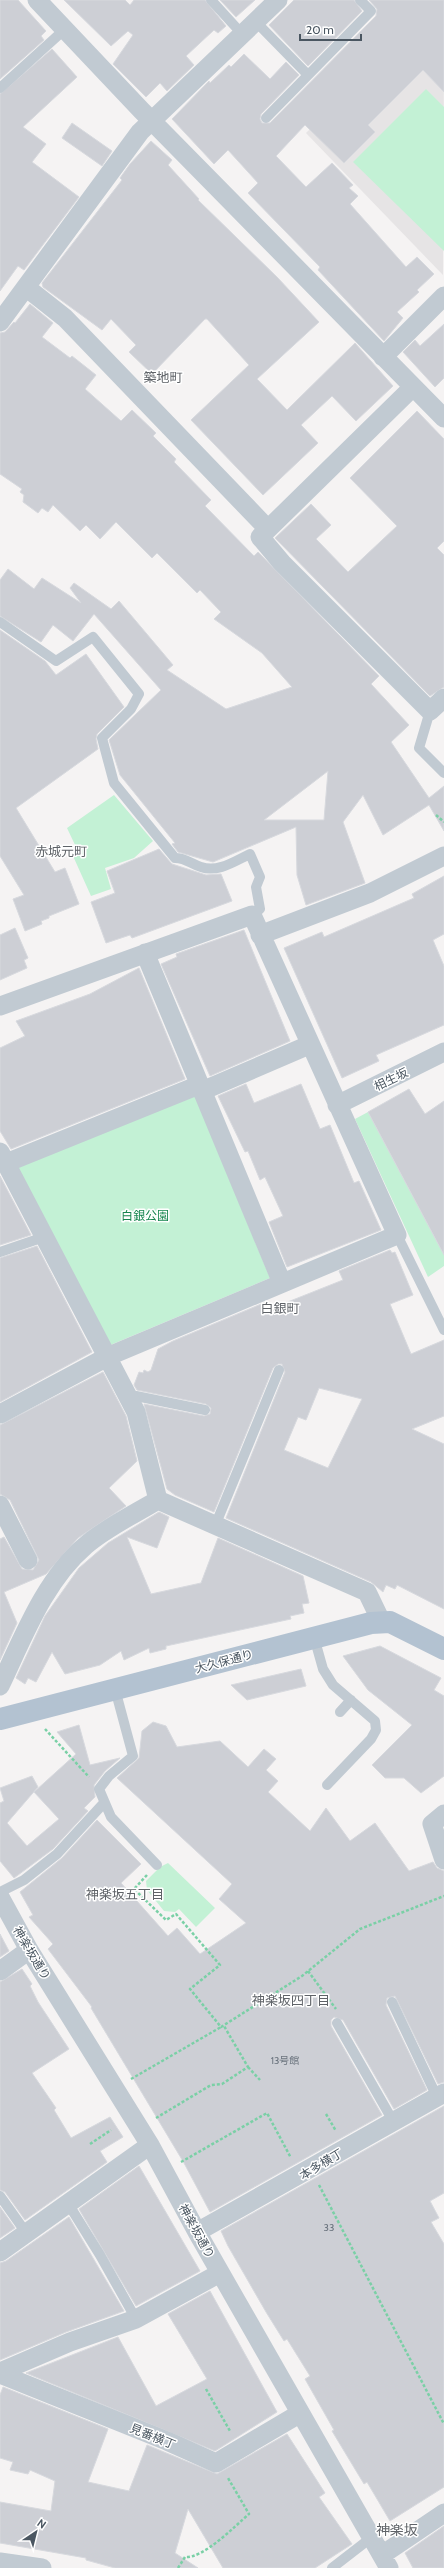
<svg xmlns="http://www.w3.org/2000/svg" width="444" height="2568" font-family="Cabin,'Noto Sans JP',sans-serif">
<style>
.education{fill:#e6e4e5}
.green{fill:#c3f1d5}
.building{fill:#cdcfd5;stroke:#d7d9de;fill-rule:evenodd}
.lines{fill:none;stroke-linecap:round;stroke-linejoin:round}
.path{stroke:#7ad0a6;stroke-width:2.5;stroke-dasharray:3 2;stroke-linecap:butt}
.lane{stroke:#c1cad2;stroke-width:10}
.street{stroke:#c1cad2;stroke-width:19}
.primary{stroke:#b3c2d1;stroke-width:22}
.labels{text-anchor:middle;dominant-baseline:central;stroke-width:3;stroke-linejoin:round;paint-order:stroke}
.number-label{font-size:10px;fill:#6b747e}
.street-label{font-size:12px;fill:#4a5661;stroke:#fff}
.park-label{font-size:12px;fill:#17864f;stroke:#fff}
.neighbourhood-label{font-size:13px;fill:#5f6368;stroke:#fff}
.quarter-label{font-size:14px;fill:#5f6368;stroke:#fff}
</style>
<rect width="100%" height="100%" fill="#f5f3f3"/>
<!-- education -->
<path class="education" d="M421,21L444,45L443,275L306,133Z"/>
<!-- green -->
<path class="green" d="M426,89L444,107V251L353,162Z
M114,795L153,841L134,858L105,868L111,889L91,896L73,856L76,847L67,828Z
M195,1096L270,1278L108,1346L16,1167Z
M368,1112L444,1255V1266L428,1277L355,1119Z
M168,1863L215,1908L196,1927L179,1909L175,1912L164,1911L147,1890L146,1881L160,1867Z"/>
<!-- building -->
<path class="building" d="M0,0H18L46,31L41,36L44,40L0,79Z
M64,0H125L130,5L134,0H205L226,26L218,33L214,30L186,56L194,65L167,91L160,83L146,97L113,64L133,35L128,31L111,46Z
M220,0H255L236,17Z
M294,0H354L362,11L308,66L269,25Z
M369,0H444V92L423,70L368,125L375,132L344,163L305,125L276,156L306,187L332,163L353,185L349,188L358,196L350,204L406,267L417,257L434,274L417,290L419,292L397,312L403,318L384,341L318,270L320,267L248,193L258,183L228,150L214,164L172,119L209,81L210,83L229,65L231,67L244,54L270,79L286,62L299,75L261,114L260,119L262,123H270L376,16L377,9Z
M52,49L77,77L23,127L46,144L32,162L79,197L24,270L18,266L0,291V94Z
M72,123L112,151L102,166L62,138Z
M151,141L172,160L168,165L199,199L198,200L277,277L319,322L257,379L287,410L355,343L393,386L356,421L332,396L301,425L318,443L263,495L191,420L249,365L207,319H205L152,374L129,352L136,345L111,319L102,330L43,287L42,283L122,180L120,178L130,164Z
M30,304L53,323L42,337L70,358L72,356L96,375L85,389L121,421L132,410L156,433L153,436L176,459L174,462L211,500L205,506L254,556L258,552L379,676L371,684L409,725L391,742L429,798L444,786V831L429,805L383,835L363,795L343,822L365,883L306,905L297,875L296,827L213,862L178,852L172,844L175,843L120,775L109,740L161,690L94,614L73,641L53,625L41,642L0,616V580L8,569L34,589L42,578L81,603L70,588L74,583L111,609L119,601L173,665L167,670L226,709L292,687L262,653L214,619L221,612L200,590L197,593L157,553L152,558L116,522L100,539L86,525L80,531L53,505L48,512L42,508L38,513L23,502L24,495L20,492L22,489L0,474V333L5,332L14,322L15,323ZM328,771L324,820H264Z
M444,324V378L435,387L403,352L415,340L420,346Z
M417,411L444,439V541L437,548L444,555V687L430,696L275,538L311,504L331,525L316,539L348,572L397,526L350,478Z
M0,630L45,661L56,675L86,654L124,707L97,734L96,739L98,749L16,808L55,872L65,868L79,904L49,916V918L41,921L42,924L25,931L13,899L24,895L0,856Z
M159,849L172,864L206,875L221,874L232,901L132,938L130,935L106,943L91,902L115,893L107,871Z
M444,876V934L433,940L444,966V1025L376,1055L379,1061L342,1078L284,948L322,932L324,937L414,898L412,894Z
M15,928L28,958L24,960L27,968L0,980V935Z
M244,930L290,1041L210,1076L161,964L177,957L176,954Z
M139,968L185,1079L11,1149L0,1131V1048L25,1036L16,1021L90,994Z
M246,1084L254,1103L301,1084L320,1129L330,1125L354,1183L359,1181L381,1230L287,1267L269,1222L283,1216L265,1177L260,1180L248,1151L245,1152L218,1096Z
M409,1089L425,1114L444,1101V1255L368,1112Z
M0,1176L31,1235L0,1245Z
M37,1246L92,1352L0,1402V1258Z
M390,1250L392,1253L395,1252L413,1295L390,1304L411,1354L444,1340V1416L412,1429L444,1444V1609L397,1585L395,1589L386,1585L383,1592L371,1582L226,1518L285,1372L282,1364H278L273,1368L214,1512L175,1495L167,1489L144,1404L204,1416L210,1414L211,1408L206,1404L137,1390L134,1385L139,1372L143,1373L144,1370L148,1372L151,1370L158,1349L173,1341L266,1302L270,1309L343,1280L339,1271ZM319,1388L362,1399L328,1468L284,1450L298,1417L306,1420Z
M103,1372L126,1416L137,1461L109,1488L126,1506L78,1538L46,1574L4,1592L17,1623L0,1660V1539L4,1537L22,1569L33,1570L39,1560L10,1500L0,1494V1425Z
M159,1512L169,1517L157,1548L127,1537L151,1594L201,1583L218,1538L303,1576L309,1603L302,1604L304,1613L290,1616L291,1619L166,1646V1649L150,1653L149,1648L124,1660L121,1651L100,1665L65,1674L52,1652L36,1682L28,1678L25,1684L16,1678L45,1616L79,1568L108,1543Z
M380,1646L441,1678L434,1690L444,1696V1776L421,1793L404,1778H385L372,1765L412,1725L368,1690L343,1656Z
M301,1669L306,1686L247,1700L231,1685Z
M153,1722L166,1726L177,1747L220,1741L248,1767L264,1749L276,1759L266,1770L278,1781L268,1792L310,1831L326,1808L350,1841L375,1823L409,1871L433,1862L437,1868L444,1871V2082L438,2084L395,1996L387,1998L386,2005L427,2090L394,2109L343,2020L334,2017L331,2020V2026L382,2115L210,2212L184,2163L91,2008L92,2007L48,1949L53,1944L29,1917L33,1915L20,1892L62,1858L97,1820L141,1864L121,1883L168,1936L177,1928L200,1954L246,1923L219,1899L232,1884L117,1778L139,1758L142,1731Z
M79,1725L90,1765L120,1758L105,1771L94,1785L95,1797L84,1808L88,1811L53,1849L14,1878L0,1861V1803L4,1801L0,1788L32,1776L38,1787L7,1823L27,1846L59,1819L34,1792L76,1754L57,1732Z
M0,1934L9,1951L0,1957Z
M22,1969L32,1984L30,1986L38,2002L69,2049L32,2073L56,2108L54,2110L71,2138L110,2117L123,2137L100,2151L107,2162L25,2220L5,2192L0,2190V1982Z
M444,2106V2193L430,2201L439,2218L431,2222L444,2244V2487L390,2521L367,2482L364,2484L332,2431L334,2430L305,2379L310,2376L287,2339L284,2341L266,2312L228,2246L221,2231Z
M139,2166L200,2271L136,2306L79,2209Z
M0,2207L15,2228L0,2238Z
M69,2217L124,2311L66,2332L0,2360V2263L6,2261Z
M210,2291L277,2412L215,2451L26,2373L118,2337L156,2406L207,2379L168,2314Z
M3,2387L108,2429L88,2482L129,2491L147,2445L217,2474L287,2434L325,2493L319,2497L352,2544L315,2568H223L188,2509L175,2553L198,2568H115L86,2560V2558L0,2543V2502L51,2511L55,2481L30,2470L28,2474L10,2470L13,2462L0,2458V2395Z
M444,2526V2568H413L405,2553Z"/>
<g class="lines">
<!-- path -->
<path class="path" d="M436,815L444,822
M45,1729L89,1777
M147,1875L134,1889L166,1920L176,1914L220,1965L190,1989L221,2027L302,1976L360,1929L444,1896
M308,1971L336,2009
M248,2067L260,2080
M131,2079L221,2027
M326,2114L336,2131
M156,2118L211,2085L222,2084L248,2067L224,2026
M90,2144L111,2130
M181,2162L267,2113L291,2158
M319,2185L444,2424
M206,2389L230,2431
M178,2568L185,2557C203,2559 235,2526 249,2514L228,2478"/>
<!-- lane -->
<path class="lane" d="M211,0L243,35
M256,22L308,75
M0,88L64,30
M266,118L371,11L360,0
M0,622L56,661L93,637L139,694L131,709L102,738L114,783L175,858C186,858 191,864 201,867C218,873 235,861 250,854L260,877L256,887L260,909L252,915
M430,711L419,748L444,773
M397,1235L444,1330
M0,1252L47,1236
M130,1399L136,1396L205,1410
M215,1526L279,1370
M314,1637L323,1669L333,1685L375,1721L376,1730L371,1739L327,1785
M115,1689L133,1756L109,1776L99,1789L111,1817L157,1865
M340,1712L351,1700
M0,1892L24,1880L57,1854L103,1804
M392,2002L437,2097
M337,2023L393,2121
M0,2196L27,2234
M69,2205L100,2255L136,2319
M332,2568L372,2537"/>
<!-- street -->
<path class="street" d="M37,0L142,111L444,418
M27,288L65,318L267,528
M0,322L140,132L278,0
M383,357L444,296
M413,387L260,537L282,563L430,711L444,698
M260,935L370,893L444,856
M145,953L282,1283
M0,1006L252,915L397,1235L109,1356L0,1414
M202,1091L309,1045
M337,1105L444,1052
M0,1152L136,1412L158,1500
M6,1163L199,1085
M158,1500L367,1592L381,1621
M0,1505L28,1560
M0,1686C23,1638 44,1581 85,1546C104,1529 136,1513 158,1500
M444,1814L432,1824L444,1860
M0,1897L29,1950L150,2145L197,2232L389,2568
M0,1971L29,1950
M197,2232L444,2093
M0,2252L150,2145
M0,2372L70,2342L136,2319L220,2273
M0,2374L167,2441L216,2463L299,2414
M382,2555L444,2513
M0,2562L42,2568"/>
<!-- primary -->
<path class="primary" d="M0,1719L371,1623L390,1622L444,1649"/>
</g>
<g class="labels">
<!-- number labels -->
<g class="number-label">
<text x="285" y="2060">13号館</text>
<text x="329" y="2227">33</text>
</g>
<!-- street labels -->
<g class="street-label">
<text transform="translate(391 1079) rotate(-26)">相生坂</text>
<text transform="translate(224 1661) rotate(-15)">大久保通り</text>
<text transform="translate(32 1953) rotate(59)">神楽坂通り</text>
<text transform="translate(321 2164) rotate(-31)">本多横丁</text>
<text transform="translate(197 2231) rotate(61)">神楽坂通り</text>
<text transform="translate(153 2436) rotate(22)">見番横丁</text>
</g>
<!-- park labels -->
<g class="park-label">
<text x="145" y="1215">白銀公園</text>
</g>
<!-- neighbourhood labels -->
<g class="neighbourhood-label">
<text x="163" y="377">築地町</text>
<text x="61" y="851">赤城元町</text>
<text x="280" y="1308">白銀町</text>
<text x="125" y="1894">神楽坂五丁目</text>
<text x="291" y="2000">神楽坂四丁目</text>
</g>
<!-- quarter labels -->
<g class="quarter-label">
<text x="397" y="2530">神楽坂</text>
</g>
</g>
<!-- north arrow -->
<g transform="translate(36 2532) rotate(35)" stroke="#ffffff" stroke-width="3" paint-order="stroke">
<path d="M0-3L7 15L0 10L-7 15Z" fill="#4a5661"/>
<text y="-6" font-size="11" font-weight="bold" text-anchor="middle" fill="#4a5661">N</text>
</g>
<!-- scale -->
<path d="M300 34v6h61v-6" fill="none" stroke="#4a5661" stroke-width="2"/>
<text x="306" y="34" font-size="12" fill="#4a5661" stroke="#ffffff" stroke-width="3" paint-order="stroke">20 m</text>
</svg>
